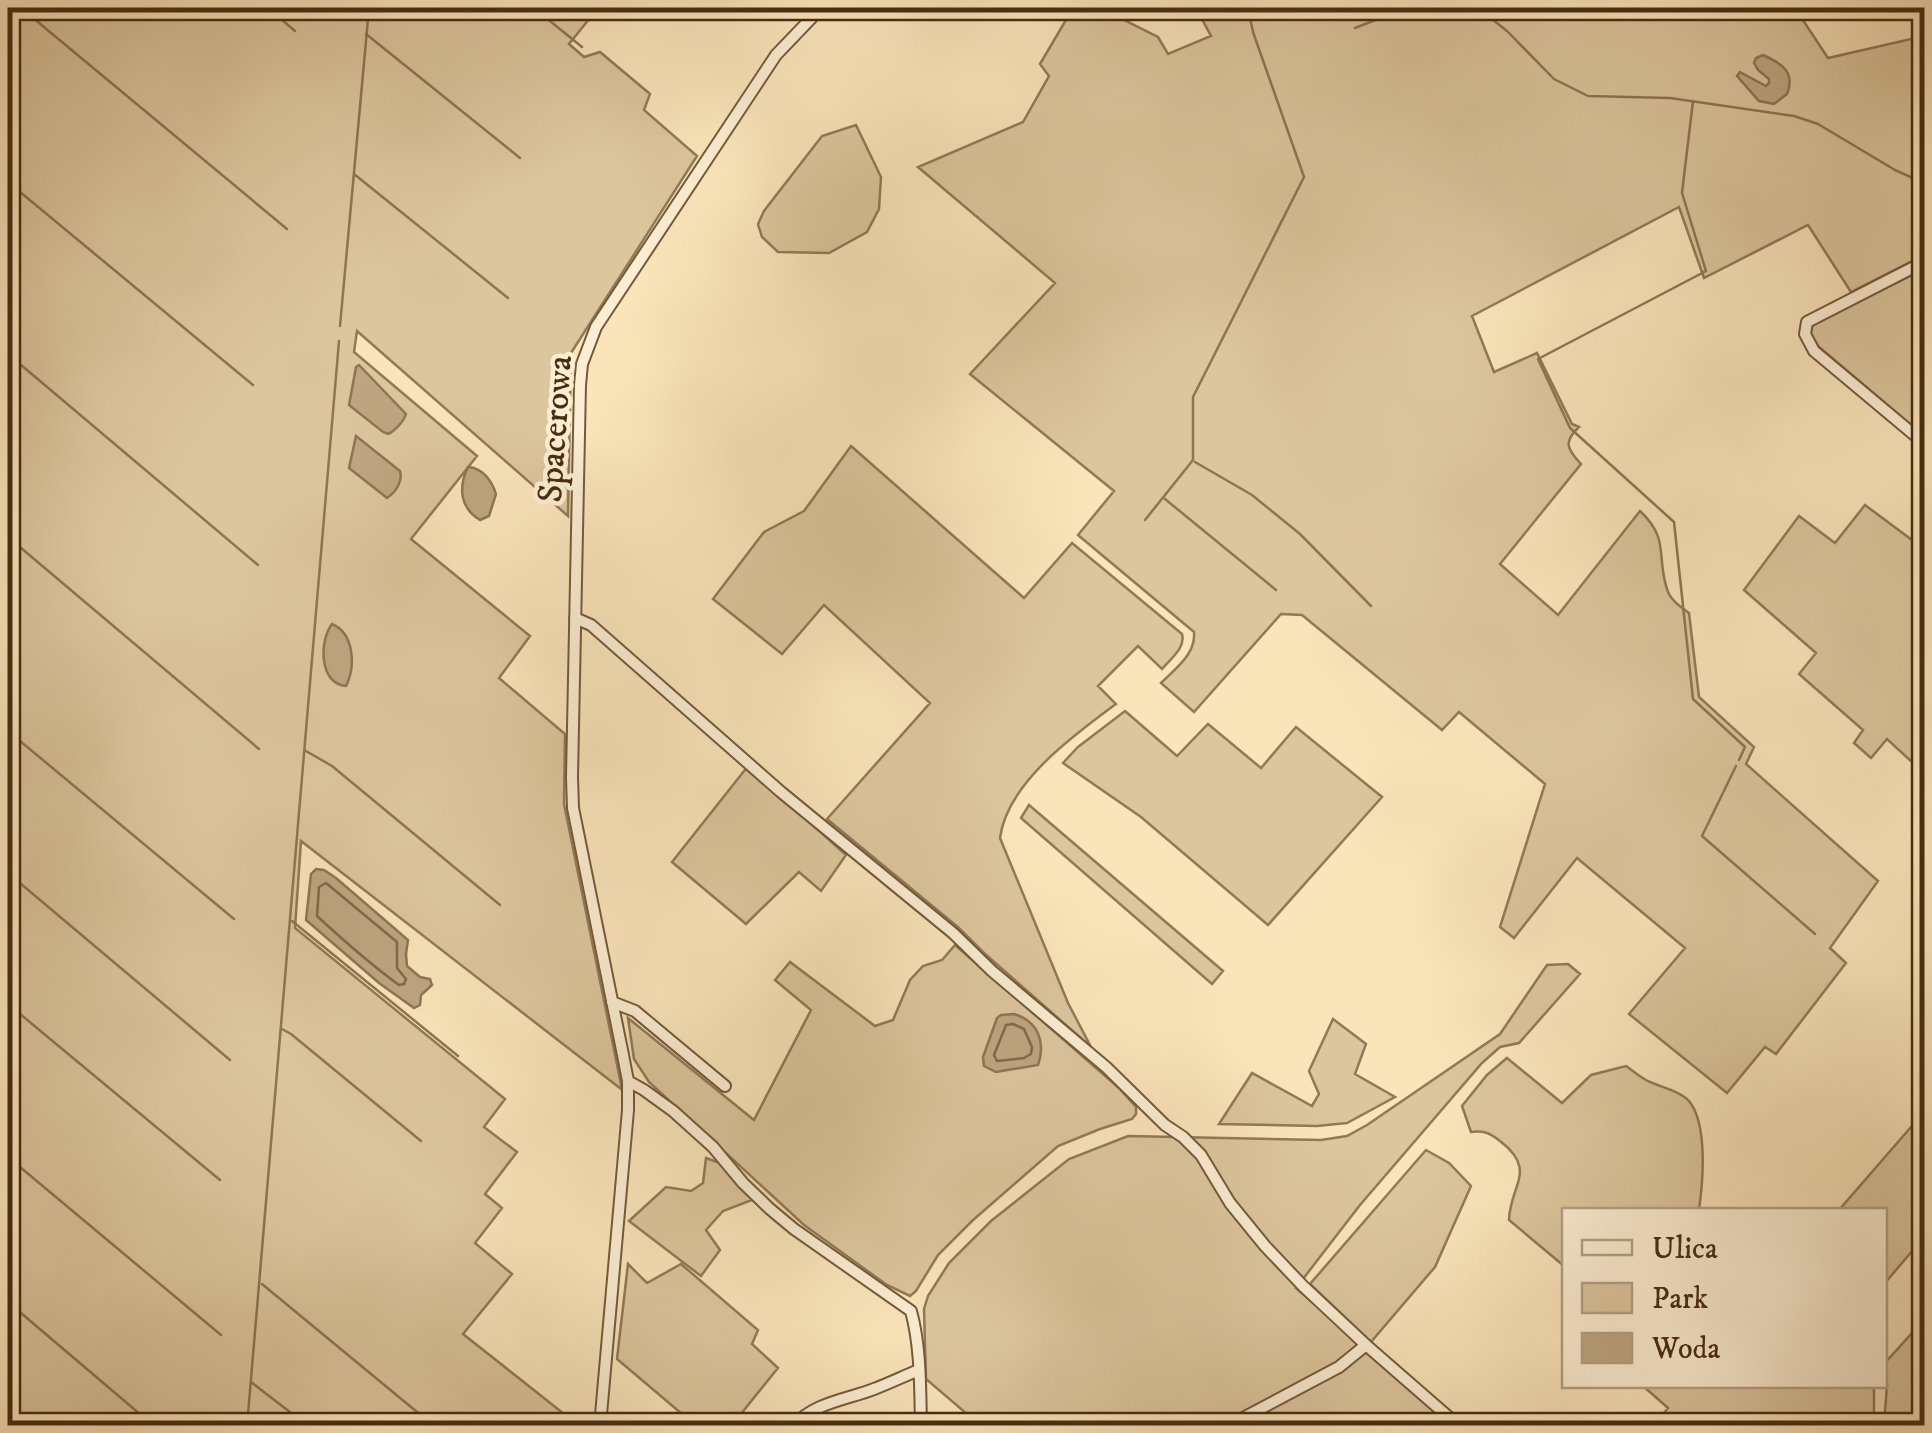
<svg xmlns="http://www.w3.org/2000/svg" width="1932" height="1433" font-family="'IM FELL DW Pica',serif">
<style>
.green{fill:#dcc69e;stroke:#927957;stroke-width:2.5}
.water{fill:#bda681;stroke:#8e7554;stroke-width:2.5}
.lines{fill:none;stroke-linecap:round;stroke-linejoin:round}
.shore{stroke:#826948;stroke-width:2.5}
.stream{stroke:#8e7554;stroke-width:2.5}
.street-casing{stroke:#745a3b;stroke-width:14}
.street{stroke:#fceed3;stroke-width:10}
.labels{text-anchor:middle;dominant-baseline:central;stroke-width:9;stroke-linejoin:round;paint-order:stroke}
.street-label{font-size:35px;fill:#472c10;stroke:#fceed3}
</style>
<rect width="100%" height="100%" fill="#fae5bb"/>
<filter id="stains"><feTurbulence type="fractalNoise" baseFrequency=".002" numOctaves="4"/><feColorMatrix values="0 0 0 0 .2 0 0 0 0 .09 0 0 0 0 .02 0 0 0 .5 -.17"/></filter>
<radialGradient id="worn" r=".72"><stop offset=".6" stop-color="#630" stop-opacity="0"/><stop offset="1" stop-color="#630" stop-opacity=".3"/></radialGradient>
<!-- green -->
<path class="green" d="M8,8H598L569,44L584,57L600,52L650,94L644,110L697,156L571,353L568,516L357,331L354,352L477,456L411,539L530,636L499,678L565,734L564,804L621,1084V1089L301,841L295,928L505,1099L484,1127L517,1152L485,1194L502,1208L475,1243L512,1274L463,1334L578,1425L8,1426Z
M1073,8H1100L1158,37L1168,54L1211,36L1196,8H1795L1828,58L1924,36V255L1851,292L1808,225L1704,278L1679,207L1472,316L1494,372L1537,353L1572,424L1579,427C1563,442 1567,449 1581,464L1500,564L1558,615L1640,511C1670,539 1656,556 1667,589C1670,600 1681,607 1689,613L1699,697L1754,747L1746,764L1878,881L1830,948L1846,963L1776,1054L1765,1047L1727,1093L1629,1014L1685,948L1577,858L1514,938L1500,927L1545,784L1459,712L1442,730L1302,615L1281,614L1194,712L1161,683C1176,668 1196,654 1194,632L1078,535L1114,491L970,374L1055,283L918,167L1023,122L1049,76L1040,64Z
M856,125L881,177L879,209L867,232L829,253L778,252L762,237L758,224L764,211L822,136Z
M1924,269V436L1818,346L1810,333L1813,325Z
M851,446L1024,598L1072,543L1182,634C1186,648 1170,659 1162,669L1138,646L1098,686L1116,704C1074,735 1007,783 1000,838L1068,1003L1091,1047L984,953L959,928L827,819L930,703L824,605L782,654L713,599L764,532L804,511Z
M1865,505L1924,549V773L1887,739L1871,758L1854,743L1863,730L1799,674L1816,653L1744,590L1799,516L1835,543Z
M1125,711L1177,756L1208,724L1261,768L1296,727L1382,797L1268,925L1141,817L1063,763L1078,747Z
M748,766L846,855L821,891L799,872L746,924L672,862Z
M1029,805L1223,971L1212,984L1021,818Z
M955,945L1119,1088L1136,1107V1114L1132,1119L1100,1129L1058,1146L972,1221L938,1255L916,1291L910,1296L887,1285L804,1225L649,1082L634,1059L628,1018L754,1120L811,1010L775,980L790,962L875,1026L893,1020L910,980L923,966L942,960Z
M1568,964L1580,974L1519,1043L1500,1047L1482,1063L1360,1205L1296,1288L1454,1425L1209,1426L1202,1419L1191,1426L962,1425L967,1414L926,1379L924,1309L928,1296L949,1263L991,1221L1069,1159L1128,1136L1321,1140L1347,1136L1367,1125L1500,1034L1547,965Z
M1333,1019L1366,1044L1355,1074L1395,1097L1347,1123L1317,1126L1219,1124L1252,1073L1312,1106L1319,1094L1309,1071Z
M1507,1058L1562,1103L1591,1075L1626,1066C1633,1071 1639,1076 1646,1080C1659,1087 1679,1090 1689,1101C1708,1124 1703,1182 1699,1210H1564V1266L1509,1220C1510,1185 1538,1170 1500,1141C1490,1133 1483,1130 1471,1132L1462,1106L1487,1075Z
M1924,1112V1237L1885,1283L1884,1210H1839Z
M1426,1150L1449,1163L1471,1186L1435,1267L1371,1342L1310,1284Z
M706,1158L720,1163L752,1200L723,1211L706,1230L720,1250L701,1276L629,1221L666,1187L691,1191L703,1183Z
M628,1264L647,1283L681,1264L758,1330L752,1344L778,1368L732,1425H695L617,1359Z
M1921,1323L1924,1327V1425H1884L1887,1385L1885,1363Z
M1643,1386H1874V1425H1654L1668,1408Z"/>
<!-- water -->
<path class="water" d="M1763,55C1781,63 1796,72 1787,94L1774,104L1759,101L1737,76L1740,72L1766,86L1769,83V79L1758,70L1754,63L1756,58Z
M359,365L406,414C404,421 395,431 388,434L383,432L349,405L356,367Z
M356,436L400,471C403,481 396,492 387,498L349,468Z
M468,467C483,468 492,481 496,494L489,516L480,520C460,508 458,487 468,467Z
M332,624C354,633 356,666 346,686C319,684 319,641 332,624Z
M316,869L324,870L336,878L408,940L406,954L407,966L420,977L430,979L432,985L421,995L420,1005L414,1008L379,983L306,920L311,874Z
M1014,1014C1038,1021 1046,1042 1038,1065L996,1072L984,1066L983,1057L997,1018L1001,1015Z"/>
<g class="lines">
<!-- shore -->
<path class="shore" d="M326,883L397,942V968L406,979L404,984L399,985C370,964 343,940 317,916L319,887Z
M1013,1024L1024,1029L1032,1047L1031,1054L1024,1058L997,1061L994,1055L1006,1025Z"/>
<!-- stream -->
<path class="stream" d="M21,8L287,229
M268,8L295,31
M534,8L582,47
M1478,8L1507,31L1554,79L1588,96L1670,98L1794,116L1818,124L1895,170L1924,183
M1355,28L1406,8
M366,34L520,158
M1693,101L1682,193L1706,271L1538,359L1570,428L1674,522L1693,699L1745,747L1739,760
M354,174L508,298
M8,182L253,385
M340,326L369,8
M8,354L258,565
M1195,462L1252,495L1300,534L1371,606
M1165,499L1276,590
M1145,520L1193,460V397L1304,177L1253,32L1248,8
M8,537L259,749
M8,731L234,919
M306,751L332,766L500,905
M1736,766L1702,836L1815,934
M8,873L230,1060
M292,921L458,1056
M8,1004L220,1180
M282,1029L291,1034L421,1141
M8,1157L221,1335
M262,1284L434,1426
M8,1302L154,1426
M251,1382L308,1426
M247,1426L339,341"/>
<defs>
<path id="street" d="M1924,262L1807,322L1805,334L1814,351L1924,443
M575,618L591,625L781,792L953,933L992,971L1106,1067L1165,1125L1183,1137L1201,1155L1230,1203L1265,1246L1303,1286L1366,1345L1459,1426
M612,1002L635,1011L725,1086
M628,1081L644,1090L673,1111L713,1147L743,1183L770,1209L794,1229L911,1311C921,1348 920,1388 921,1426
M600,1426L628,1110V1081L623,1055L573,808L572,777L580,385L582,364L596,327L776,55L821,8
M794,1426C812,1403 849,1399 874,1389C890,1383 904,1376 919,1370
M1228,1426L1339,1367L1366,1345"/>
</defs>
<!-- street casing -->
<use href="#street" class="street-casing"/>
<!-- street -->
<use href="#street" class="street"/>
</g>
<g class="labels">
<!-- street labels -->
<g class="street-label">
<text transform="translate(556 429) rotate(-86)">Spacerowa</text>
</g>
</g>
<!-- margin -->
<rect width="1932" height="1433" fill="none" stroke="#fae5bb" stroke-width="40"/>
<rect x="10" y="10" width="1912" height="1413" fill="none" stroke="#472c10" stroke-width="5"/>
<rect x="20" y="20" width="1892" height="1393" fill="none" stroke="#472c10" stroke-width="2.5"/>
<!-- legend -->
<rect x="1562" y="1208" width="325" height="180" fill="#fceed3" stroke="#b4a085" stroke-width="2.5"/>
<rect x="1582" y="1240" width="50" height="15" fill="#fceed3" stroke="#b4a085" stroke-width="2.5"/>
<text x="1652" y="1258" font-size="30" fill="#472c10">Ulica</text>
<rect x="1582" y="1283" width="50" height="30" fill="#dcc69e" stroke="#b4a085" stroke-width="2.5"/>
<text x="1652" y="1308" font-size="30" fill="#472c10">Park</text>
<rect x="1582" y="1333" width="50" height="30" fill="#bda681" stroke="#b4a085" stroke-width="2.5"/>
<text x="1652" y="1358" font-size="30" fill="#472c10">Woda</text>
<rect width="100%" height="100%" filter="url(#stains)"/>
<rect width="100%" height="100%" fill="url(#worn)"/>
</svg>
